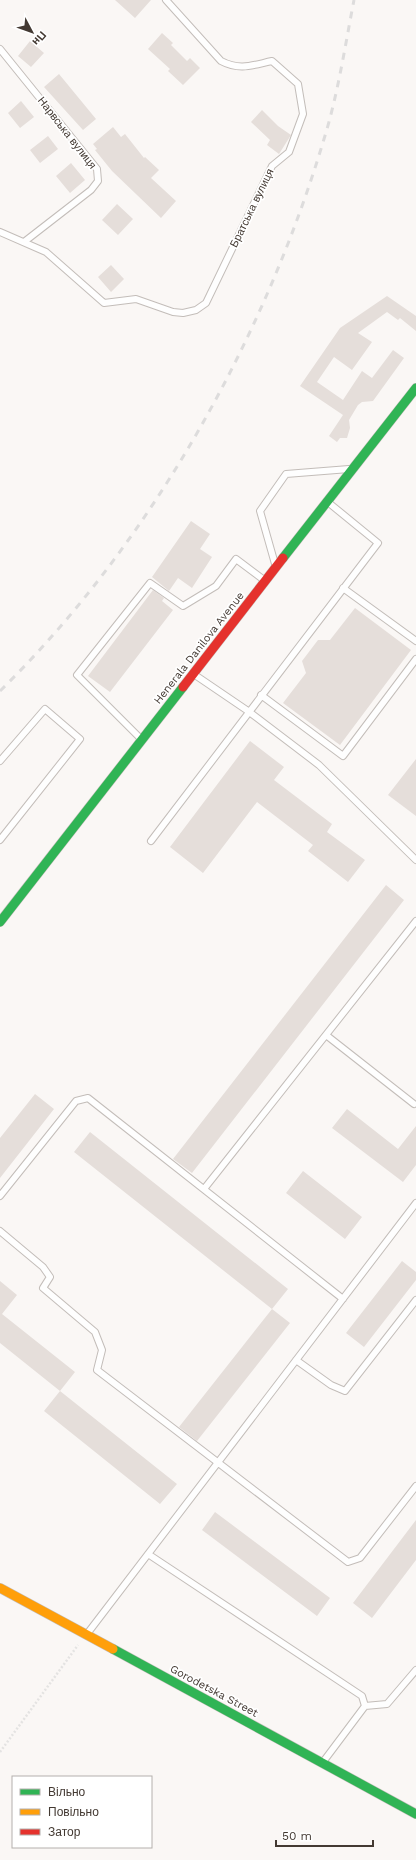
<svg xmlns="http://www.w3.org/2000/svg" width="416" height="1860" font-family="'Work Sans',sans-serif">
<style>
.building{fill:#e5deda}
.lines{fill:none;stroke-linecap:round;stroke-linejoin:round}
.lane-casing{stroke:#c3bdb9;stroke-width:8}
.fast-casing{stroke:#c3bdb9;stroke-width:10}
.slow-casing{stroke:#c3bdb9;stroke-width:10}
.jam-casing{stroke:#c3bdb9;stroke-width:10}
.path{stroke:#e4e3e2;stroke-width:2.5;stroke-dasharray:2 2;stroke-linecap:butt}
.lane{stroke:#fefefe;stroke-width:6}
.fast{stroke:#30b455;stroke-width:9}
.slow{stroke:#ff9f0a;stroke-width:9}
.jam{stroke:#e5322d;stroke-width:9}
.rail{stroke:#dddcdc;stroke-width:3;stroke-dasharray:7 7;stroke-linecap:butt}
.labels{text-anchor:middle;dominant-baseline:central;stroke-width:3.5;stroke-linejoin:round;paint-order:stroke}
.street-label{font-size:11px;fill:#433932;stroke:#fff}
</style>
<rect width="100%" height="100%" fill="#faf7f5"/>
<!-- building -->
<path class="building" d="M115,0H151L135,18Z
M162,33L173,43L171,45L187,61L190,58L200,68L183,85L168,71L170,69L148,49Z
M30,41L44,53L31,67L18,56Z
M59,74L96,119L83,130L44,87Z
M21,101L34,117L20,128L8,113Z
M262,110L278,126L291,135L279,154L267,145L270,140L251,122Z
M113,127L121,137L125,134L144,158L145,157L159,170L151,178L176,201L161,218L112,171L95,150L97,149L93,144Z
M48,136L58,149L40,163L30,150Z
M71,163L85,180L70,193L56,176Z
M117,204L133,219L118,235L102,220Z
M111,265L124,279L111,292L98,277Z
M387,296L416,316V331L400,318L398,320L387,312L358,333L372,342L352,370L334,357L317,382L343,400L362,371L372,378L393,350L404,358L373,401L362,402L358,405L349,420L350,428L347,438H340L337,442L329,436L343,415L300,386L340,328Z
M191,521L210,534L200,549L212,557L192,588L178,578L169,591L152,577Z
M153,590L164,598L162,601L173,610L110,692L88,676Z
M355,608L411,650L340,745L283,703L306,673L302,661L318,640H330Z
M250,741L284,767L274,780L332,824L327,832L365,860L348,882L308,851L313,845L257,802L203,873L170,847Z
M416,759V816L388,795Z
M386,885L404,900L192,1173L173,1159Z
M35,1094L54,1109L0,1178V1138Z
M347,1109L398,1149L416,1126V1165L403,1182L332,1128Z
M90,1132L288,1289L272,1309L74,1152Z
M303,1171L362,1217L345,1239L286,1193Z
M402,1261L416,1272V1280L364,1347L346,1333Z
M0,1281L17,1295L2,1314L75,1372L60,1391L0,1343Z
M272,1309L290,1323L197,1441L179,1427Z
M60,1391L177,1484L160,1504L44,1411Z
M215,1512L330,1598L317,1616L202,1530Z
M416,1520V1560L372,1618L353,1603Z"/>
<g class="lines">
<defs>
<path id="lane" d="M0,49L97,169L98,181L91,190L24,242
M0,232L46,252L104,303L136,299L173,312L183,313L196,310L206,303L272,166L289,152L303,114L298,84L272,61C253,65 240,71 221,61L166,0
M275,564L260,511L286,474L349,469
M343,588L416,641
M195,675L248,711L319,765L416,860
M261,695L343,756L416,659
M141,739L77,675L150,583L183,606L216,586L236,559L264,580
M0,761L45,709L80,739L0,840
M151,841L378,543L329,503
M326,1035L414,1104
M204,1189L416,921
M0,1196L76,1101L88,1098L343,1299
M0,1231L43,1267L50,1277L43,1288L95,1332L102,1350L97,1370L348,1562L360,1558L416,1486
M296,1360L331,1385L345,1391L416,1300
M148,1554L362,1696L365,1706
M87,1634L416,1203
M323,1762L365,1706L387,1704L416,1670"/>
<path id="fast" d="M283,558L416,388
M0,922L183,687
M113,1649L416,1814"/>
<path id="slow" d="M0,1588L113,1649"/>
<path id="jam" d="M183,687L283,558"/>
</defs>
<!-- lane casing -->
<use href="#lane" class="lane-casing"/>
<!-- fast casing -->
<use href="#fast" class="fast-casing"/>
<!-- slow casing -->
<use href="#slow" class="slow-casing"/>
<!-- jam casing -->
<use href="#jam" class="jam-casing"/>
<!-- path -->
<path class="path" d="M0,1752L78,1645"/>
<!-- lane -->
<use href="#lane" class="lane"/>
<!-- fast -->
<use href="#fast" class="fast"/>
<!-- slow -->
<use href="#slow" class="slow"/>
<!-- jam -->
<use href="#jam" class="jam"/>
<!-- rail -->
<path class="rail" d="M0,691C150,544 264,340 324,139C338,94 345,46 354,0"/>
</g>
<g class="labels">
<!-- street labels -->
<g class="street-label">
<text transform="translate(67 133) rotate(52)">Нарвська вулиця</text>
<text transform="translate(252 208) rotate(-64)">Братська вулиця</text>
<text transform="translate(199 648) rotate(-52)">Henerala Danilova Avenue</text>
<text transform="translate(214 1691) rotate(28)">Gorodetska Street</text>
</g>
</g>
<!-- legend -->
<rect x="12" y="1776" width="140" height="72" fill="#ffffff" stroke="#b4b0ad"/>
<rect x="20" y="1789" width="20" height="6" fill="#30b455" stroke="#b4b0ad"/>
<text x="48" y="1796" font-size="12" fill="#433932">Вільно</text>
<rect x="20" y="1809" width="20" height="6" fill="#ff9f0a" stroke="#b4b0ad"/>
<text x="48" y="1816" font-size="12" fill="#433932">Повільно</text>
<rect x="20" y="1829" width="20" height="6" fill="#e5322d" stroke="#b4b0ad"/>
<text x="48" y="1836" font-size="12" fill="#433932">Затор</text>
<!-- north arrow -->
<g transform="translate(32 32) rotate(131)" stroke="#ffffff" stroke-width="3" paint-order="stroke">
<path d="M0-3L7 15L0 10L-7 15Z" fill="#433932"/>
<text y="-6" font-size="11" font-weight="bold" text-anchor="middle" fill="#433932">Пн</text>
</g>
<!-- scale -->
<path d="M276 1840v6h97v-6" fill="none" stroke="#433932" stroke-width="2"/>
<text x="282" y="1840" font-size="12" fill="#433932" stroke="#ffffff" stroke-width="3" paint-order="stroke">50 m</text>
</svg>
